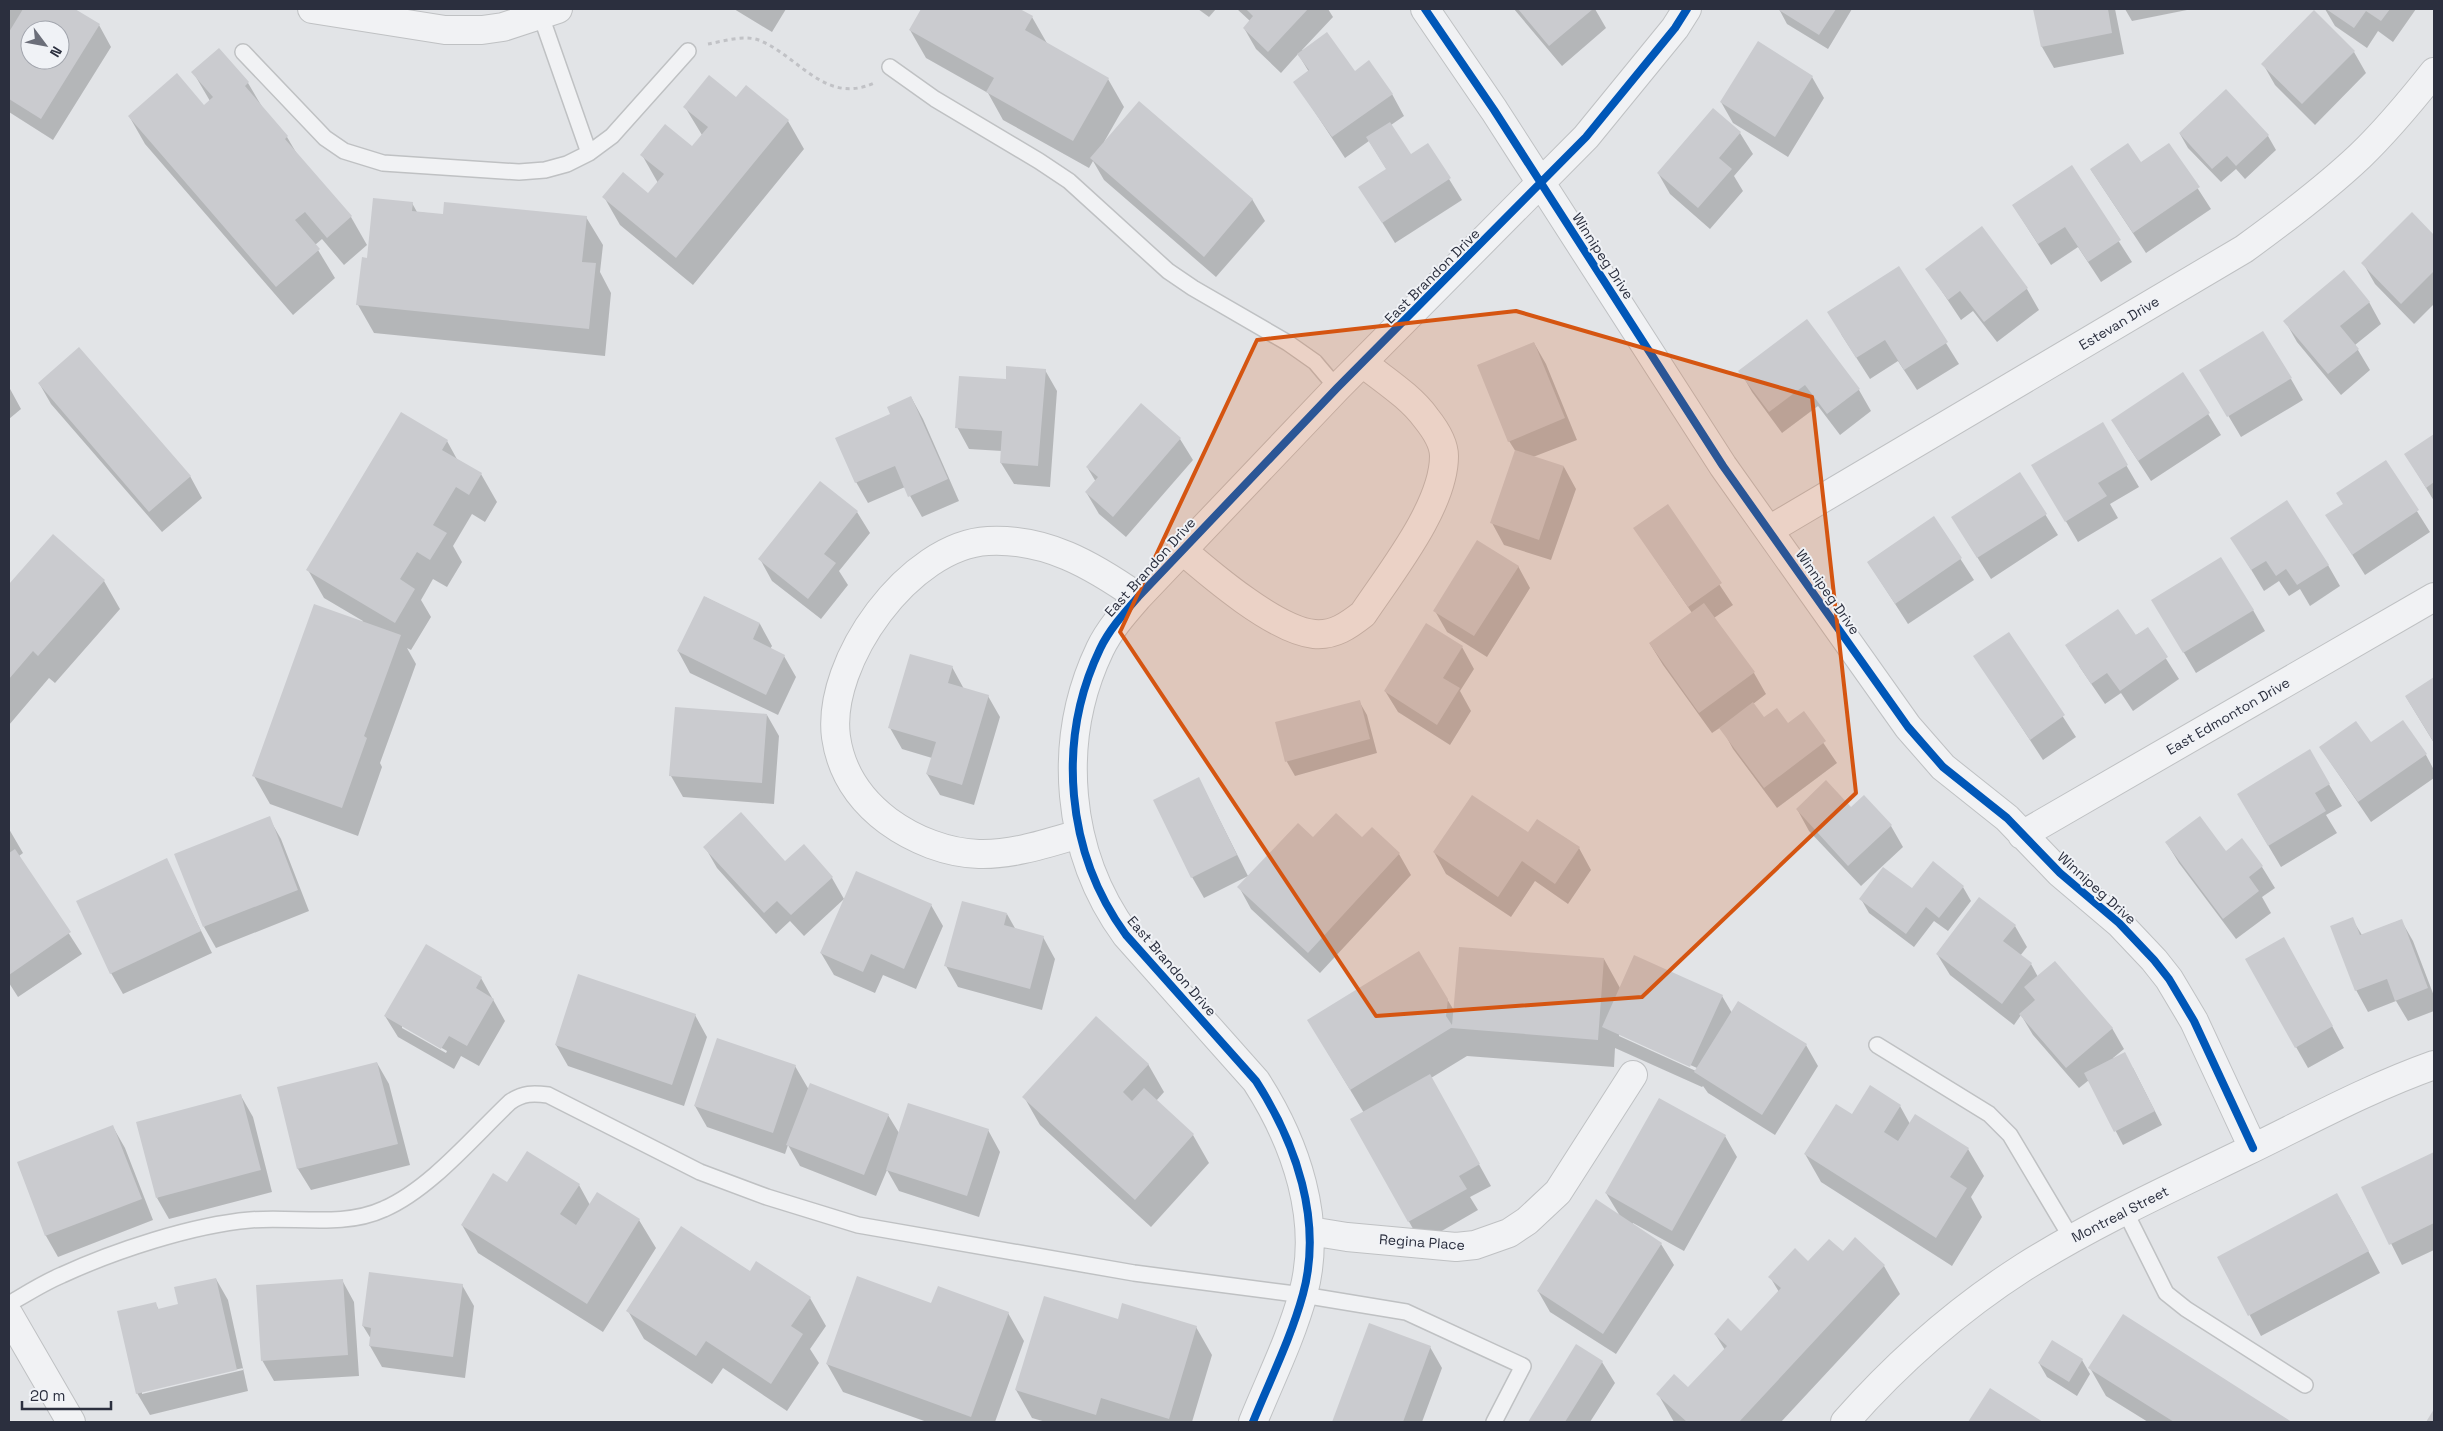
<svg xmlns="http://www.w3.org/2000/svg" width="2443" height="1431" font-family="'Space Grotesk',sans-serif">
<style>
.shadow{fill:#0003;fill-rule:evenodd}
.building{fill:#cacbcf;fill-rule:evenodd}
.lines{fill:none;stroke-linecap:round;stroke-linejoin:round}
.service-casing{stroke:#bfc1c3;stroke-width:18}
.minor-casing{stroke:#bfc1c3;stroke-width:30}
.path{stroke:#c1c2c6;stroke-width:3;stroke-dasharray:4 4;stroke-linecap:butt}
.service{stroke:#f1f2f4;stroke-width:15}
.minor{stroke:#f1f2f4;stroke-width:28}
.cycleway-casing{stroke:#f0f2f6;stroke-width:11}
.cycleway{stroke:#0057b8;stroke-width:8}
.marked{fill:#d55511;fill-opacity:0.2;stroke:#d55511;stroke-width:4;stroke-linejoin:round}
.labels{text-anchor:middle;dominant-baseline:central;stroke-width:4;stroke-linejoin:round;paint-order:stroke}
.street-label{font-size:14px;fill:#2b2f3e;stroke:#f0f2f6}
</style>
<rect width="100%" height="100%" fill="#e2e4e7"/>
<!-- shadow -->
<path class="shadow" d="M9,9H72L99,25L111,47L53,140L9,112ZM30,30H60V60H30Z
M734,9H786L772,32Z
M922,9H1017L1032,17L1048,45L1108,79L1124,107L1104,142L1252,199L1265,221L1216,277L1104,180L1093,161L1089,168L1003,120L988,93L926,58L910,30Z
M1198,9H1216L1209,17Z
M1237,9H1328L1333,17L1302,50L1354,73L1392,94L1404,116L1391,125L1410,156L1449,179L1462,200L1395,243L1360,187L1387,170L1369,141L1345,158L1295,82L1309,72L1298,54L1281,73L1256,49L1244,28L1250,21Z
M1514,9H1595L1606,28L1562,66Z
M1779,9H1852L1828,49L1787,24Z
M2035,9H2115L2124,54L2054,68L2042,47Z
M2125,9H2192L2132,21Z
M2325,9H2416L2393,42L2378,31L2367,48L2335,26Z
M219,49L248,83L264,110L287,137L297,154L351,217L367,245L344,265L322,239L315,245L335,278L293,315L145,144L129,116L204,106L210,101L193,72Z
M2354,52L2366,73L2315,125L2275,85L2263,64Z
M1812,77L1824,98L1788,157L1733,123L1721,102Z
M2226,91L2268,136L2276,150L2245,179L2236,169L2221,182L2188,148L2180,134Z
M736,99L788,121L804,149L693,285L620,225L604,197L649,195L658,183L642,155L692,148L702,135L685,107Z
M1713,109L1740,133L1753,154L1734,176L1743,191L1710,229L1670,194L1658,173Z
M2169,144L2211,209L2146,253L2091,170L2141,163Z
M2071,167L2132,262L2101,282L2078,247L2051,265L2013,205Z
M412,203L417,212L444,215L586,217L603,245L600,272L611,293L605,356L374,333L358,305L368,259Z
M2412,214L2434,237V304L2414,324L2375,284L2363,263Z
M1982,228L2027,289L2039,310L1997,342L1973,311L1961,320L1927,269Z
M1899,268L1959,364L1917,390L1898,361L1870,379L1841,334Z
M2369,302L2381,324L2355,345L2370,370L2341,395L2297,342L2285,321Z
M1534,343L1546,364L1577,440L1533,457L1564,467L1576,489L1551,560L1504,545L1492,523L1516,452L1509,441Z
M1045,370L1057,391L1050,487L1014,484L1001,463L1002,451L969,449L957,427L1007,381Z
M2201,370L2291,379L2303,400L2241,437Z
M1740,371L1859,390L1871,411L1840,435L1818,406L1782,433L1752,392Z
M2183,373L2221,435L2151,481L2125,441Z
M39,383L190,476L202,498L162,532L51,404Z
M9,387L21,409L9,419Z
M911,397L923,419L959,501L922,517L905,487L868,503L856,482L892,414Z
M1141,405L1180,439L1193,460L1126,537L1099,514L1086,492L1096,482L1087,467Z
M2102,424L2139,487L2110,504L2118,518L2078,542L2033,465Z
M2434,436V501L2406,455Z
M447,441L458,461L481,474L497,502L485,522L472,514L453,546L462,562L447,587L433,579L421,600L431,617L411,650L407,648L416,664L380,763L382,767L358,836L270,804L254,776L363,621L324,598L308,570Z
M2386,462L2430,532L2365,575L2327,515L2344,504Z
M1667,506L1733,605L1714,618L1754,673L1766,694L1753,704L1764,718L1788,724L1803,713L1837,763L1777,808L1733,749L1721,727L1712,733L1663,665L1650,644L1692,613L1635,529Z
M857,512L870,533L839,571L848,585L821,619L772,581L760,559Z
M2045,514L2058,535L1991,579L1965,538Z
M1934,518L1974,580L1908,624L1868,562Z
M53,536L104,581L120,609L55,683L49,678L9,725V586Z
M2232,538L2328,565L2340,586L2310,606L2300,589L2289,596L2279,581L2264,591Z
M1518,566L1530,588L1487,657L1447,632L1435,611Z
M705,597L760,624L772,646L770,649L784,656L796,677L778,715L690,673L678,651Z
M2253,610L2265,631L2196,673L2165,621Z
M2147,629L2179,679L2133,711L2121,693L2105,704L2079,666Z
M2009,633L2076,737L2043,760L1975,656Z
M1462,647L1474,669L1460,691L1471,711L1450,745L1398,712L1385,691Z
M952,667L964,689L988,696L1000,717L974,805L940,795L927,774L932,758L902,749L890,728Z
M2434,679V743L2406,697Z
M1359,701L1367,715L1377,753L1295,776L1287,762L1276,723Z
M767,715L779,736L774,804L683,797L671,776Z
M2370,744L2426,755L2434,770V778L2371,822L2320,747Z
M2309,751L2342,806L2326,815L2337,833L2281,867L2250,815Z
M1199,779L1248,876L1204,898L1192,877Z
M1797,809H1850L1891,826L1903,847L1861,886L1809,831Z
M269,818L281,839L309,911L216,948L204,927Z
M9,829L23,853L19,856L82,954L18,997L9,983Z
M1372,829L1399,854L1411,875L1320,973L1251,909L1239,887L1313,839H1362Z
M1528,834L1579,848L1591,870L1568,904L1535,881L1511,917L1446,874L1434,852Z
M2242,840L2262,867L2275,888L2262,897L2271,913L2236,939L2179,863L2166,842L2226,852Z
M804,846L832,878L844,899L804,936L790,921L776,934L717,868L705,847L785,863Z
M166,860L212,953L123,994L111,973Z
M1963,887L1971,901L1948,931L1934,921L1914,947L1869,913L1861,899L1912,890Z
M931,905L943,926L916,989L883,975L875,993L834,975L821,953Z
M1007,914L1016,930L1043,937L1055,959L1042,1010L958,987L946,966Z
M2352,919L2362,935L2401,920L2413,941L2434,996V1011L2408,1021L2396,1001L2368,1012L2356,990Z
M2015,926L2027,947L2020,956L2031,964L2038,977L2112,1028L2124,1049L2113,1058L2133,1068L2162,1125L2123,1145L2089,1080L2079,1088L2033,1035L2021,1015L2014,1025L1950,975L1937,954Z
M426,946L481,978L505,1021L479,1066L461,1056L454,1069L398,1037L385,1016ZM402,1025L447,1051L446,1053L402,1028Z
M1604,959L1620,988L1722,996L1732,1013L1806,1045L1818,1066L1775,1135L1708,1093L1703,1086L1702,1087L1615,1048L1614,1067L1467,1056L1431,1078L1491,1186L1470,1197L1478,1210L1421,1243L1352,1120L1364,1113L1325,1048L1447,999L1455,1012ZM1619,1033L1697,1068L1696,1071L1619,1036Z
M2296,960L2344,1048L2308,1068L2296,1047Z
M695,1015L707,1037L684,1106L568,1066L556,1045Z
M377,1063L389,1084L410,1165L311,1190L298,1169L278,1088Z
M1148,1064L1164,1092L1156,1101L1193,1135L1209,1163L1151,1227L1040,1125L1024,1097Z
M795,1066L809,1090L888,1115L899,1133L988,1130L1000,1152L979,1217L899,1191L887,1170L876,1196L800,1166L788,1145L785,1154L707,1127L695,1106Z
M1870,1087L1900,1106L1910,1124L1968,1149L1984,1176L1971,1197L1982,1217L1952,1266L1821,1182L1805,1154L1852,1116Z
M241,1096L253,1117L272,1192L169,1219L157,1198Z
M113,1127L125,1148L153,1220L58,1257L46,1236L18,1163Z
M1725,1136L1737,1157L1684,1251L1633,1223L1632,1225L1661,1244L1674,1265L1616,1354L1550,1312L1538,1291L1620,1216L1606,1193Z
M2434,1154V1250L2402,1265L2363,1188Z
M508,1184L579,1185L590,1205L597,1194L639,1220L656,1248L603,1332L478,1253L462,1225Z
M2349,1215L2380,1273L2261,1336L2219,1258Z
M1808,1263L1884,1266L1900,1294L1781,1422H1674L1658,1394L1688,1389L1725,1350L1715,1334L1741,1332L1779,1292L1770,1277Z
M750,1273L810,1298L826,1326L810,1349L819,1363L787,1411L723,1368L712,1384L644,1339L628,1311Z
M216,1279L228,1300L248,1391L150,1415L137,1393L155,1303L159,1310L180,1305ZM243,1368V1370L142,1394V1391Z
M342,1280L354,1302L359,1376L274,1381L262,1360Z
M462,1285L474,1306L465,1378L382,1367L370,1346L371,1339L363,1326Z
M932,1304L1008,1313L1024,1341L995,1422H927L843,1392L827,1364Z
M2123,1316L2290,1422H2148L2106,1396L2090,1368Z
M1119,1321L1196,1327L1212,1355L1192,1422H1046L1032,1418L1016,1390Z
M1370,1325L1430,1347L1442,1368L1422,1422H1333Z
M1577,1346L1602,1362L1615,1383L1590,1422H1529Z
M2082,1360L2090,1374L2077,1396L2047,1377L2039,1363Z
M1990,1390L2040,1422H1969Z"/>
<!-- building -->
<path class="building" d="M23,9H75L100,24L41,119L9,99V32ZM30,30H60V60H30Z
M921,9H1020L1033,16L1025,30L1109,78L1073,141L986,92L994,78L909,30Z
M1246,9H1308L1268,52L1243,28L1253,16Z
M1518,9H1593L1549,46Z
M1777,9H1836L1819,35Z
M2033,9H2108L2112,33L2041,47Z
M2326,9H2390L2381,21L2366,11L2354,28Z
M2314,10L2355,51L2302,104L2261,64Z
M1327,32L1355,71L1369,60L1393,94L1332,137L1293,82L1309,70L1297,54Z
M1758,41L1813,76L1775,137L1720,102Z
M219,48L249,82L245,86L288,136L285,139L352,216L327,238L305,212L295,220L320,249L276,287L128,116L177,73L204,105L213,97L191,72Z
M709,75L736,97L746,85L789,120L676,258L602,197L623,172L648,193L664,174L640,155L665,124L692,146L708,127L683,107Z
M2226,89L2269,135L2236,166L2227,156L2212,169L2179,133Z
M1139,101L1253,199L1204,257L1090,158Z
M1713,108L1741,132L1719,158L1732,169L1698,208L1657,173Z
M1390,122L1411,154L1428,143L1451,178L1382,223L1358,187L1386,169L1366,137Z
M2128,143L2141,162L2169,143L2200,187L2133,233L2090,169Z
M2072,165L2121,240L2088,262L2065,227L2038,244L2012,205Z
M373,198L413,202L412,211L443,214L444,202L587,216L582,262L596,263L589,329L356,305L362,257L367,258Z
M2412,212L2434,235V271L2401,304L2361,263Z
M1982,226L2028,288L1984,322L1960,291L1948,300L1925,269Z
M1899,266L1948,342L1904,370L1885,340L1856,358L1827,312Z
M2344,270L2370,302L2340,326L2359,349L2328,374L2283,321Z
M1807,319L1860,389L1827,414L1805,385L1769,412L1738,371Z
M2263,331L2292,378L2227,417L2199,370Z
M1534,342L1565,418L1508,442L1477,365Z
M79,347L191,476L149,512L38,383Z
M1006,366L1046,369L1038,466L1000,463L1002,431L955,428L959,376L1006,379Z
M2183,372L2210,413L2138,461L2111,420Z
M911,396L948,479L908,497L895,466L855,483L835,438L890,414L887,407Z
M1141,403L1181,438L1113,517L1085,492L1098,477L1086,467Z
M401,412L448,440L442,450L482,473L469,495L456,487L433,525L447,533L430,560L417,552L400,579L415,589L395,623L306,570Z
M2103,422L2128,465L2098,483L2107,496L2065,522L2031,465Z
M2434,434V482L2426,488L2404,454Z
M1515,450L1564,466L1539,540L1490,523Z
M2386,460L2419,510L2352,555L2325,515L2343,504L2336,493Z
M2020,472L2047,514L1977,558L1951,517Z
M820,481L858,511L824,554L836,563L808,599L758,559Z
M2287,500L2329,565L2297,585L2286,569L2276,576L2266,561L2251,570L2230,538Z
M1668,504L1722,583L1688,607L1633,528Z
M1934,516L1962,558L1895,604L1867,562Z
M53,534L105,580L38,656L33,651L9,679V584Z
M1477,540L1519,566L1474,636L1433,611Z
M2221,557L2254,610L2183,653L2151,600Z
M704,596L760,623L753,639L785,655L766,695L677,651Z
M1704,603L1755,672L1699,713L1649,643Z
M314,604L401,635L364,736L367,738L342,808L252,776Z
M2118,609L2136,635L2148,627L2168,657L2120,691L2107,673L2091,684L2065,645Z
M1426,623L1463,646L1443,678L1460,688L1437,725L1384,691Z
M2009,632L2065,715L2030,740L1973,656Z
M910,654L953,666L948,683L989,695L962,785L926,774L936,742L888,728Z
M2434,677V740L2433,741L2405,696Z
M1360,700L1370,739L1285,762L1275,722Z
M1753,702L1764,717L1777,708L1788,723L1804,711L1826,741L1764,788L1719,728Z
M675,707L767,714L762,783L669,776Z
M2403,720L2427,754L2358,802L2319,747L2356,721L2371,742Z
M2310,749L2330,784L2315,793L2326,811L2268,846L2237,794Z
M1199,777L1237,855L1191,878L1153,800Z
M1826,780L1851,807L1864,795L1892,825L1848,866L1796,809Z
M1472,795L1528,832L1537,819L1580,847L1555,884L1522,861L1498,897L1433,852Z
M741,812L785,861L804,844L833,877L791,915L777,901L764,913L703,847Z
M1336,813L1362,837L1372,827L1400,853L1308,953L1237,887L1298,823L1313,837Z
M270,816L298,890L203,927L174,854Z
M2200,816L2226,851L2242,838L2263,866L2249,877L2259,891L2223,919L2165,842Z
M15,849L71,932L9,975V853Z
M167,858L201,931L110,974L76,901Z
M1933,861L1964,886L1939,918L1926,907L1906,934L1859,899L1883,867L1912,888Z
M856,871L932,904L904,969L871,954L863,972L820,953Z
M1979,897L2016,925L2003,941L2032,963L2002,1004L1936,954Z
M962,901L1007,913L1004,925L1044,936L1030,989L944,966Z
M2353,917L2360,935L2402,919L2428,988L2395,1001L2387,979L2355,991L2330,926Z
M2284,937L2333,1026L2295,1048L2245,959Z
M426,944L482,977L476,988L494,999L467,1046L449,1036L441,1049L384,1016Z
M1459,947L1604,958L1598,1040L1451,1028L1350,1090L1307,1020L1419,951L1448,999L1446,1016L1452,1025Z
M1634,955L1723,995L1690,1067L1602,1027Z
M2055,961L2113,1028L2066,1068L2019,1014L2035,1000L2024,987Z
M578,974L696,1014L672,1085L555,1045Z
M1738,1001L1807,1044L1762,1115L1694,1072Z
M1096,1016L1149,1064L1123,1092L1132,1101L1144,1088L1194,1134L1135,1200L1022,1097Z
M717,1038L796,1065L773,1133L694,1106Z
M2125,1052L2155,1111L2114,1132L2084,1073Z
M377,1062L398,1144L297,1169L277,1087Z
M1430,1074L1480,1164L1459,1176L1467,1189L1408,1222L1350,1119Z
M810,1083L889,1114L864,1175L786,1145Z
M1870,1085L1901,1105L1884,1132L1898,1141L1915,1114L1969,1148L1950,1177L1967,1188L1936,1238L1804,1154L1836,1104L1852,1114Z
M241,1094L261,1170L156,1198L136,1122Z
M1659,1098L1726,1135L1672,1231L1605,1193Z
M908,1103L989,1129L967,1196L886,1170Z
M113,1125L142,1199L45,1236L17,1162Z
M527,1151L580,1184L560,1214L576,1225L597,1192L640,1219L587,1304L461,1225L493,1173L507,1182Z
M2434,1152V1223L2389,1245L2361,1187Z
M2337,1193L2369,1251L2248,1316L2217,1257Z
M1596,1199L1662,1243L1603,1334L1537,1291Z
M681,1226L750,1271L756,1261L811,1297L791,1326L803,1334L771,1384L706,1341L696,1356L626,1311Z
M1855,1237L1885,1265L1739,1422H1687L1656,1394L1674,1374L1688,1387L1727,1346L1714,1334L1728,1318L1741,1331L1781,1288L1768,1277L1795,1248L1808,1261L1829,1239L1843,1251Z
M369,1272L463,1284L453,1357L369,1346L371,1328L362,1326Z
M857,1276L931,1303L938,1286L1009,1312L971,1417L826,1364Z
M216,1278L237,1370L136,1394L117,1311L156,1302L158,1309L178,1304L174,1287Z
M343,1279L348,1355L261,1361L256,1285Z
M1044,1296L1118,1319L1122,1303L1197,1326L1169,1419L1101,1398L1096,1415L1015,1390Z
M2123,1314L2292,1422H2174L2088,1368Z
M1369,1323L1431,1346L1403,1422H1332Z
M2052,1340L2083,1359L2069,1382L2038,1363Z
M1576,1344L1603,1361L1565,1422H1528Z
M1990,1388L2043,1422H1968Z
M2434,1409V1422H2426Z"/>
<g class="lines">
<defs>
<path id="service" d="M541,16L589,153
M243,52L325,138L344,151L383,163L519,172L545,170L567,164L589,153L612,136L688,51
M890,67L935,99L1039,161L1069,181L1168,271L1193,288L1288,343L1315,362L1337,388
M1877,1045L1989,1114L2010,1135L2072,1239
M2125,1211L2166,1293L2186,1309L2305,1385
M9,1304C26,1294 43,1283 62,1275C114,1251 192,1225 250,1220C294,1216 343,1228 384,1209C430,1189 473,1137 510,1102C523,1093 533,1093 548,1095L700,1172L767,1197L858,1225L1134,1273L1303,1295L1406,1312L1523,1366L1494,1422"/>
<path id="minor" d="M312,9L445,30H482L503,27L558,9
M1425,9L1494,110L1723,466L1908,727L1943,767L2007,818L2060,873L2119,923L2154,960L2169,979L2194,1021L2253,1148
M1769,530L2244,249C2284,220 2324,190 2360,156C2387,130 2411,101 2434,72
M1181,549C1211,575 1275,630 1314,634C1334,636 1349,625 1363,614C1391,572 1444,506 1444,456C1444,443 1434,428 1426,418C1410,396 1384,380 1363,363
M1079,834C1048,843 1013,855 979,854C947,853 914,840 888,821C860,800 841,772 836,737C826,661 910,545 988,541C1046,538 1092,565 1138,597
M2022,835L2434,597
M1310,1231L1347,1237L1456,1247L1475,1245L1509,1233L1527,1221L1558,1192L1633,1075
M9,1315L71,1422
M1253,1422C1270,1380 1291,1338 1303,1294C1323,1221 1296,1143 1256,1081L1126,935C1066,853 1056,741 1100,649C1109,630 1124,613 1138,597L1337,388L1586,137L1675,28L1687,9
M1845,1422C1897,1363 1957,1310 2024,1267C2094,1223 2171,1188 2245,1152C2307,1122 2369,1088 2434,1065"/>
</defs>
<!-- service casing -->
<use href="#service" class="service-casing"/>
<!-- minor casing -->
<use href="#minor" class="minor-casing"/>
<!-- path -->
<path class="path" d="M708,44C724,41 746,34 761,41C800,58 826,105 874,83"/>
<!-- service -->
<use href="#service" class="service"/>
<!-- minor -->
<use href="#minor" class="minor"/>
<defs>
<path id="cycleway" d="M1425,9L1494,110L1723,466L1908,727L1943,767L2007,818L2060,873L2119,923L2154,960L2169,979L2194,1021L2253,1148
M1253,1422C1270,1380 1291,1338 1303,1294C1323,1221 1296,1143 1256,1081L1126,935C1066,853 1056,741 1100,649C1109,630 1124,613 1138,597L1337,388L1586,137L1675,28L1687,9"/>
</defs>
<!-- cycleway casing -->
<use href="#cycleway" class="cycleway-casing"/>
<!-- cycleway -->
<use href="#cycleway" class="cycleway"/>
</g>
<!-- marked area -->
<path class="marked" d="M1516,311L1812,397L1856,793L1642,997L1376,1016L1120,632L1257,340Z"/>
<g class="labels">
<!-- street labels -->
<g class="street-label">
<text transform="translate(1603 256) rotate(57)">Winnipeg Drive</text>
<text transform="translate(1432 276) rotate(-45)">East Brandon Drive</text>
<text transform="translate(2119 323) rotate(-31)">Estevan Drive</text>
<text transform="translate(1150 567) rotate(-48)">East Brandon Drive</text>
<text transform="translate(1828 592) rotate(55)">Winnipeg Drive</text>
<text transform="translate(2228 716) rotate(-30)">East Edmonton Drive</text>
<text transform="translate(2097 888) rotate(42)">Winnipeg Drive</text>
<text transform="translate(1172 966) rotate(49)">East Brandon Drive</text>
<text transform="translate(2120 1214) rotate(-27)">Montreal Street</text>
<text transform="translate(1422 1242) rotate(4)">Regina Place</text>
</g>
</g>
<!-- border -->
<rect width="2443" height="1431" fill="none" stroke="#2b2f3e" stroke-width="20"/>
<!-- north arrow -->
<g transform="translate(45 45) rotate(122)"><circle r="24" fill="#f0f2f6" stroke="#a1a4ac"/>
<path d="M0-4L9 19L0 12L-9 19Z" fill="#6b6e79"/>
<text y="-8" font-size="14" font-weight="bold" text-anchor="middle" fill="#2b2f3e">N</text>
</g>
<!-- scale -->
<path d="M22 1401v8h89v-8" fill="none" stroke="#2b2f3e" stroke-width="2.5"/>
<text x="30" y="1401" font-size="15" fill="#2b2f3e" stroke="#f0f2f6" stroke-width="4" paint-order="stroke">20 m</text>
</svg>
